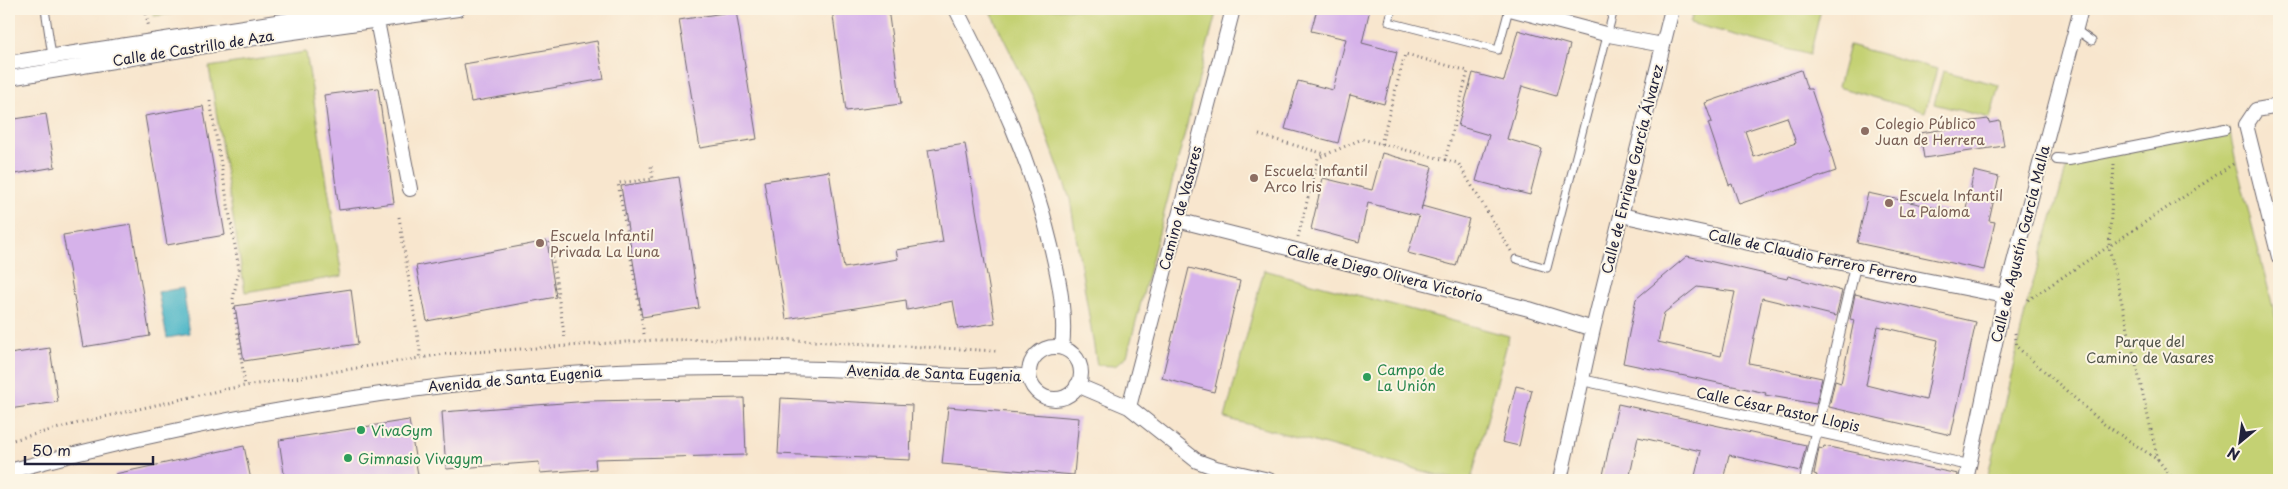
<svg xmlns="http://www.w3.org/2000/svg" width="2288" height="489" font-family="'Playpen Sans',sans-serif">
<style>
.green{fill:#c4d173;stroke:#737a57}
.water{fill:#4bb6c7;stroke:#366c81}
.building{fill:#d6b2ea;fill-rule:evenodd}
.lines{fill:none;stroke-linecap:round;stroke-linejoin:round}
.service-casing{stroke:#6d676e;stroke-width:9}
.pedestrian-casing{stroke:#6d676e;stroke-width:12}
.minor-casing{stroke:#6d676e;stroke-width:16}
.path{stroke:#6d676e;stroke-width:3;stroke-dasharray:1 4;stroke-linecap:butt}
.service{stroke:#fff;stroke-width:7}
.pedestrian{stroke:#fff;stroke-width:10}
.minor{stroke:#fff;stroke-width:14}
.education-dot{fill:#8d6e63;stroke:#fcf5e5;stroke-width:2}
.leisure-dot{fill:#2e9e5b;stroke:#fcf5e5;stroke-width:2}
.labels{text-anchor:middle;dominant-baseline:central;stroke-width:4;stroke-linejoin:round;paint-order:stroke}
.street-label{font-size:14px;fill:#22223b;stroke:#fcf5e5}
.education-label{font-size:14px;fill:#785e54;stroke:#fcf5e5;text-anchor:start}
.park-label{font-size:14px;fill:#53574c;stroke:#fcf5e5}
.leisure-label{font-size:14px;fill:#27864d;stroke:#fcf5e5;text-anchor:start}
</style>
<rect width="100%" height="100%" fill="#fcf5e5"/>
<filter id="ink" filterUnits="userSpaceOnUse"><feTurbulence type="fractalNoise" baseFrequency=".02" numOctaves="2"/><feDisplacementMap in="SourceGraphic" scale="10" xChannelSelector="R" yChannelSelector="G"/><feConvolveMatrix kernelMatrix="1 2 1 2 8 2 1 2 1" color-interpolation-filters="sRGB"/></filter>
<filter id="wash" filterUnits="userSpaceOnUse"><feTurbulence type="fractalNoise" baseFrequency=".0096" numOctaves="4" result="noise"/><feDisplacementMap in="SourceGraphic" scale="20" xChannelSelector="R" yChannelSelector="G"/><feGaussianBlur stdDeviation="1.12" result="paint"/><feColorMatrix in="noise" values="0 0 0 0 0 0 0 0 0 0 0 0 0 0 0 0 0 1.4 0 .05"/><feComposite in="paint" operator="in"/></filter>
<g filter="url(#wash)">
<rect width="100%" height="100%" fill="#f8e6ce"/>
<!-- green -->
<path class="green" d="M153,9H208L154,16Z
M989,9H1217L1127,356L1115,366L1097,365L1070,199L1034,100Z
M1695,9H1821L1810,55L1690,23Z
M1849,45L1937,69L1925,112L1838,87Z
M306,52L342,276L245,292L209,67Z
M1943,71L1999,85L1990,118L1934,104Z
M2229,128L2236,162L2279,331V480H1987L2028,300L2069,160Z
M1264,270L1509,336L1471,480H1456L1225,418Z"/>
<!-- water -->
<path class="water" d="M183,288L190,334L167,338L158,292Z"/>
<g id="blocks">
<!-- building -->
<path class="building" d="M832,9H888L901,104L846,111Z
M1317,9H1370L1362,43L1397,52L1384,104L1350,95L1338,143L1285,129L1298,81L1333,90L1346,39L1311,31Z
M736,11L757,139L700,148L679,20Z
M1518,30L1570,45L1556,96L1522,86L1507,139L1542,149L1530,195L1476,181L1489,135L1458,126L1473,73L1504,81Z
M597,41L604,79L471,102L464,64Z
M1801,70L1807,89H1811L1832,151H1830L1836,171L1739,204L1732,184L1729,185L1708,123L1712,122L1705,103ZM1787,117L1796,143L1754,157L1745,131Z
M378,88L394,203L339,210L324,95Z
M203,106L225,235L167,245L145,116Z
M46,114L55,167L9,175V120Z
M1988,119L1989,123L2000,121L2004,146L1924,158L1920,133L1966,126V122Z
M965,144L995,323L958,329L953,301L907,310L906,300L786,319L764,181L829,171L844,268L898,259L896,250L943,242L928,150Z
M1382,153L1432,167L1421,210L1422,206L1469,219L1456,266L1408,253L1419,216L1368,203L1359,242L1311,229L1323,178L1372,190Z
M1974,171L1999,177L1989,221L1995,222L1984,270L1857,243L1868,193L1965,214Z
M679,177L699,308L642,317L621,186Z
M131,224L150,336L83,347L63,235Z
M547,241L556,297L427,321L416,266Z
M1687,256L1787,279L1788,276L1842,291L1836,316L1762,298L1749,363L1822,378L1816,404L1765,395L1766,393L1623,363L1636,299ZM1697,287L1735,292L1721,356L1658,342L1664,313Z
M1189,268L1240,281L1214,392L1162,378Z
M351,289L358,344L244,361L235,306Z
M1855,294L1976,322L1951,435L1829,407L1835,381L1841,383L1854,320L1850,319ZM1878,326L1938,340L1926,400L1866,385Z
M50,348L58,402L9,409V354Z
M1516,386L1532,390L1519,446L1502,442Z
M744,398L746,455L595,459L596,469L540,473L539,462L446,469L442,412L590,401Z
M781,398L912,405L910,460L778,454Z
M1618,404L1806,445L1800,471L1729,455L1723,480H1694L1701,451L1638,437L1629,480H1602Z
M948,407L1079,418L1074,475L942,464Z
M409,420L418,475L385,480H285L279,440Z
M244,446L251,480H116L115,474Z
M1824,446L1958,474L1957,480H1816L1817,475L1814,474L1819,448L1823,449Z"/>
</g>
</g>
<g filter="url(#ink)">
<use href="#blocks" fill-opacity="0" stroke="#6d676e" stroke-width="1"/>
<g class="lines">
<defs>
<path id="service" d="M45,9L52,56
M1392,9L1389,22L1498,50L1509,9
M2075,29L2092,41
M1516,259L1547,268L1614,9"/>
<path id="pedestrian" d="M2057,159L2069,160L2225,129
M1582,380L1969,465
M1805,480L1855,266"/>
<path id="minor" d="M956,9C996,88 1031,158 1051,246C1059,279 1066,313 1062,348
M1510,9L1609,35L1663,45
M377,21L410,189
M9,63L360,9
M9,78L286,33L458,9
M2279,106L2256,110L2246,125L2279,257
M1621,215L1855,266L2005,296
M1177,220L1529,309L1593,329
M1029 373a26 26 0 1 1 52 0a26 26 0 1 1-52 0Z
M1077,385L1129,407L1197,461L1216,468L1269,480
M1129,407L1233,9
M9,471C297,393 592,354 890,372C918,374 945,376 973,376C992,376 1010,373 1029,377
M1560,480L1593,329L1672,9
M1966,480L2005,296L2081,9"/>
</defs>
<!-- service casing -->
<use href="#service" class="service-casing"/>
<!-- pedestrian casing -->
<use href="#pedestrian" class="pedestrian-casing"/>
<!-- minor casing -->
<use href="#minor" class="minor-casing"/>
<!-- path -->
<path class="path" d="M145,9L149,28
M210,101L239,269L233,299L245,386
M1259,135L1325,154
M1381,144L1405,54L1468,71L1445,160
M2114,164L2109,247L2158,460
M399,217L420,351L419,359
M1298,237L1318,158L1362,139L1458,163L1511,251
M550,242L565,340
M2028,300L2236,162
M2015,333L2017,347L2104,424L2158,460L2174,480
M644,334L618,183L653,179L651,166
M9,441L86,421L226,389L445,354L656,340L727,339H776L996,351"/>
<!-- service -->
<use href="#service" class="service"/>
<!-- pedestrian -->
<use href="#pedestrian" class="pedestrian"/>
<!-- minor -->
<use href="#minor" class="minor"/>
</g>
</g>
<!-- markers -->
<g class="education-dot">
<circle cx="1865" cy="131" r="5"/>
<circle cx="1254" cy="178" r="5"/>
<circle cx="1889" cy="203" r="5"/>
<circle cx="540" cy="243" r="5"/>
</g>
<g class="leisure-dot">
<circle cx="1367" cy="377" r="5"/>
<circle cx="361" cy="430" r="5"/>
<circle cx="348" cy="458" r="5"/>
</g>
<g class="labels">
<!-- street labels -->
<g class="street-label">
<text transform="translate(193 48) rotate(-9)">Calle de Castrillo de Aza</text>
<text transform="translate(1632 169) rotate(-76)">Calle de Enrique García Álvarez</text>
<text transform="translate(1180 208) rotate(-75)">Camino de Vasares</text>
<text transform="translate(2020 244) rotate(-76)">Calle de Agustín García Malla</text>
<text transform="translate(1813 256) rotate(12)">Calle de Claudio Ferrero Ferrero</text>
<text transform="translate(1385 273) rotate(14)">Calle de Diego Olivera Victorio</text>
<text transform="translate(934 373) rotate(2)">Avenida de Santa Eugenia</text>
<text transform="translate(515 379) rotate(-5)">Avenida de Santa Eugenia</text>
<text transform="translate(1778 409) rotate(12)">Calle César Pastor Llopis</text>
</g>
<!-- education labels -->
<g class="education-label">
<text x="1875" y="123">Colegio Público<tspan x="1875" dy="16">Juan de Herrera</tspan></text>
<text x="1264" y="170">Escuela Infantil<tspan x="1264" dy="16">Arco Iris</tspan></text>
<text x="1899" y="195">Escuela Infantil<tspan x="1899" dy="16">La Paloma</tspan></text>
<text x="550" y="235">Escuela Infantil<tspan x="550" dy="16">Privada La Luna</tspan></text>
</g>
<!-- park labels -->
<g class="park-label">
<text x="2150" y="341">Parque del<tspan x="2150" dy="16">Camino de Vasares</tspan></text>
</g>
<!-- leisure labels -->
<g class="leisure-label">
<text x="1377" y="369">Campo de<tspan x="1377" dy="16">La Unión</tspan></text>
<text x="371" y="430">VivaGym</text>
<text x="358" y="458">Gimnasio Vivagym</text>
</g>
</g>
<!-- margin -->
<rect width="2288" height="489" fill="none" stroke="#fcf5e5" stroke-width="30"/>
<!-- north arrow -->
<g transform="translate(2240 442) rotate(209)" stroke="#fcf5e5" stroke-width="4" paint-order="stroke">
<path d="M0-4L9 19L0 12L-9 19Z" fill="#22223b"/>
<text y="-8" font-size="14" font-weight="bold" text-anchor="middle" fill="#22223b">N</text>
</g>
<!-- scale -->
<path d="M25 456v8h128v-8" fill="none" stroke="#22223b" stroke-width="2.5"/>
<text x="32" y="456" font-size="15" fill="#22223b" stroke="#fcf5e5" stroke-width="4" paint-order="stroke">50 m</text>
</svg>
